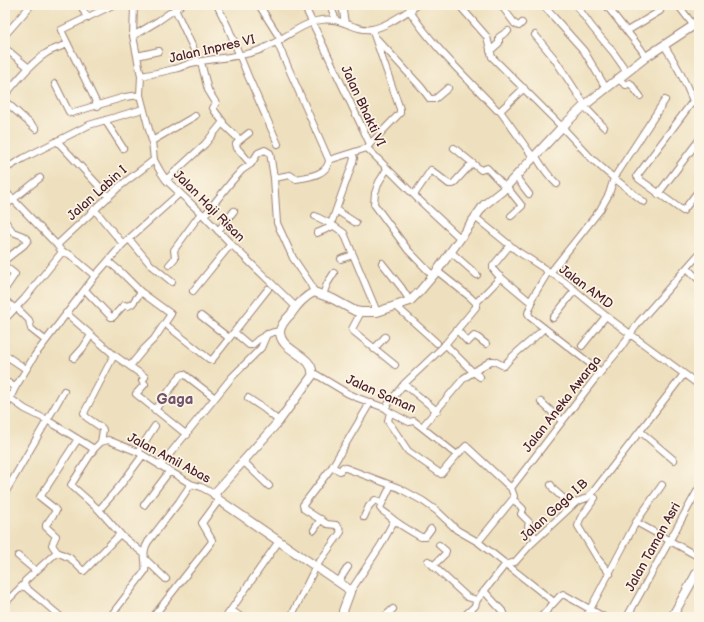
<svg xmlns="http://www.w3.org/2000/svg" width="704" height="622" font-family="'Balsamiq Sans',sans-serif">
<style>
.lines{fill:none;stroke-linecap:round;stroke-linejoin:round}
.minor-casing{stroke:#9c8074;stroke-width:8}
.tertiary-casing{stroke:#9c8074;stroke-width:10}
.minor{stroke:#fff;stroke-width:6}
.tertiary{stroke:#fff;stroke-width:8}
.labels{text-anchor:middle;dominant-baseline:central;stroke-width:3.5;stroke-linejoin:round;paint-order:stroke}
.street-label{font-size:13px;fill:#4a1f2b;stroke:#fcf5e5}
.quarter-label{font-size:15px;font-weight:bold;fill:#71536c;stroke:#fcf5e5}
</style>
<rect width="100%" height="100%" fill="#fcf5e5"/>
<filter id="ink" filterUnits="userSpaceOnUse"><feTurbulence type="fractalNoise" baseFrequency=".025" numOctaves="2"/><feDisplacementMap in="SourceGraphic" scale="8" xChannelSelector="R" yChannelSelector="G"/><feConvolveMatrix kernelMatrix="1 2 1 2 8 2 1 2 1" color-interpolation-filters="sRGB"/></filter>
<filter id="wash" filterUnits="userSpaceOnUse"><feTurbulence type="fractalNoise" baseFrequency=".012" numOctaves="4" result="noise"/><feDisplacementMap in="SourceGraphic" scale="16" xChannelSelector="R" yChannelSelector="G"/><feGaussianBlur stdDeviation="0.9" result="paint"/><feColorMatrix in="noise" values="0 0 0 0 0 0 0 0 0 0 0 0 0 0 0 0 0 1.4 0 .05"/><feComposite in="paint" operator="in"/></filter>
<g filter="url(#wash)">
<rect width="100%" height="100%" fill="#eee0be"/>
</g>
<g filter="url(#ink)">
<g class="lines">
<defs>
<path id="minor" d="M81,5L87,18
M134,5L133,36L141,76L140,95L152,141L154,160L160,171L166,180L201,213L231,244L296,307
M217,5L228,27L248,76L278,144
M259,5L281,40
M304,5L370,144L367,148
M332,5V10L336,20
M342,5L345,23
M459,5L487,37L492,57L562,127L591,158L609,174L644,202
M501,5L515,24L519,26L522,23
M543,5L584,51L606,88
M576,5L592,27L613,52L627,72
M606,5L641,49L646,57
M678,5L694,26
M175,9L195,52L197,62
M409,10C433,47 467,78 497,110L500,111L533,157
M627,31L660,11
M5,35L31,5
M535,35L554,58L585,105
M133,36L158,21L181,5
M377,39L421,87L430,99H435L448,88
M664,45C676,63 685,81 693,101
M5,48L29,68
M490,51L499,43V37L508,31
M137,56L159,51
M141,76C152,74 163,72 174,69C180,68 185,65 191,63C212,58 237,58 257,51C278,44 295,27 316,21C340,14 353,32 372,29C387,27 406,12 418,5
M618,79L626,85L630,83L640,96
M55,84L69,112L71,113L125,97L140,95
M5,95C17,81 29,65 45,54C52,49 60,47 68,44
M699,100L693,101L637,176L639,179L683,211L699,190
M5,101L36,129
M98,106L61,30L113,5
M584,106L604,127
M500,111L524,88
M105,120L123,148
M223,124L240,140L236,144L237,148L251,164
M240,140L249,133
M57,141L109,197
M152,141L195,116
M370,144L400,113V109L372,29
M367,148L418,199L460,238
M454,148L481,170L487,168L505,187
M352,153L354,158L353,162L336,210L356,223
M535,155C541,165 548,176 557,184
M329,160L367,148
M5,169L24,158L89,125L143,109
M387,169L379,182L375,193L374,204L408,250L433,276
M516,177L529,194
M274,178L290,175L296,179C308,177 328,175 329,160L277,42
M166,180L205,144L223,122L214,110L213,108L216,103L208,90L201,62
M506,186L522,206L511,216
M5,191L57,245L62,252L69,254L95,276
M658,194L699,140
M414,195L431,170L449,184H453L472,163
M5,206L40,178
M94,209L123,244
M204,216L232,181L242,170L251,164L258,153L265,150L270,153L274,178L277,223L293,258L310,283L314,292
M315,216L331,224L336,210
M475,217L517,251L565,282L606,316L699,385
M5,221L13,232L23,236L28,240L24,245L5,260
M218,231L234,211
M317,233L331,227V224L344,233L377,312
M129,239L150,264L172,282
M57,245L120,186L154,160
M510,245L493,266V269L497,274L528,300H531
M451,252L477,275
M341,259L353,255
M108,261L122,273L141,292L171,314L154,339L144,349L130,366
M382,263L401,287L410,301
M169,265L175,258L174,250L201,213
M5,266L15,274L5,289
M687,268L699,280
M550,273L600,210L609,194L614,178L665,100
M85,290L111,317H113L124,305L128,306L132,304L141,292
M193,291L231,244
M323,295L327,284L334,273
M5,300L15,309
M531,300L532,303L528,313L530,317L601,372
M531,300L548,272
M476,303L501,277
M396,306L437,343
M16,307L29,320L31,329L45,340
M361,312L352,329L353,331L395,365
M66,313L114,355L145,377L142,381L145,384L136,394L187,435
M201,316L229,338
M553,318L575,290
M5,319L25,298L62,252
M169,327L209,359L212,360L268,289
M457,330L468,342L474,336L477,337L486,344
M234,332L249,345H252C260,337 268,332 280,331
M445,344L472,371L480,377
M582,346L606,316
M374,349L385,337
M5,355L26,369
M74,358L83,348L91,335
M312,372L347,393L358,398L385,408L390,412L409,422L414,421L457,455
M404,384L437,411
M5,385L9,383L15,388
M248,398L263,408L279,421
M11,399L25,409L47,420L94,449
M541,402L562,421
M385,408L404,384L442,348L476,307V303L470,297L437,271
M5,409L15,388L35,355L95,276L123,244L180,193
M155,410L180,376L184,374L215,398
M390,412L388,421L408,451L441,474L457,455L466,446L511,488L514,496L513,499L478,542
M422,427L464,378L491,361H494L504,366C515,351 532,342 544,328
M641,432L674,460
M101,442L103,430L102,428L86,417L84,413L114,355
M138,452L155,426
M243,461L269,486
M160,466L232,377L261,348L267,334
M332,467L340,471L343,467L399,488L423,501L437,511L457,530L478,542L554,602
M391,485L380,508C382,512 386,512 389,516C398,524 410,531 421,537H425L431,529
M551,485L554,490L572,506
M511,488L594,380L619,350L639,322L699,254
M5,493L64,391
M595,498L580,519L578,526L598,559L610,574
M513,499L523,509L521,514L529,522L528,527L536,539
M144,505L169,472
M99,510L120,486L143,455
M364,517L369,506L375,500L382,502
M636,522L699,557
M314,530L321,519
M57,552L52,545L56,536L46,527V525L56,511L54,508L40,497L78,439
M57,552L25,581L24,586L61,617
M57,552L70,558L83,571H84L120,534
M144,554L122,536L99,510L71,485L94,449L101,442L108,440L138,452L191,484L201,487L214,494
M18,556L36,571
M145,559L166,579
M428,561L467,597L477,600
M433,566L445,554L446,551L439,545
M339,581L348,567
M484,591L504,613
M350,592L381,545L394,521
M5,603L24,584
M231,610L241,617
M110,617L145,571C147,560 141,553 148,542L179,502L191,484
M153,617L211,543L212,540L202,523L219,500
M226,617L279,541
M291,617L315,568L341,532L339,528L336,525L327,524L304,509L303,505L332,467L370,403
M384,617L393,609
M463,617L475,606L477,600L505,565L515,562L531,544L576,502L587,498L593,492L684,374
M541,617L560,596L563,594L604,617
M586,617L636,522L662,485
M627,617L699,488"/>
<path id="tertiary" d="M348,617L344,615L343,611L350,592L347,588L219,500L214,494L279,421L312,376C316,355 280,352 280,332C280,326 287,318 291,314C297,305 304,297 314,292L333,299L355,311L361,312H377L410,301L420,291L437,271L484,205L502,191L562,127L585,105L646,57L699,22
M672,617L699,569"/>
</defs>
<!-- minor casing -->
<use href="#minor" class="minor-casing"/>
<!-- tertiary casing -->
<use href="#tertiary" class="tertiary-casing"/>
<!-- minor -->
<use href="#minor" class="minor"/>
<!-- tertiary -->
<use href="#tertiary" class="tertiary"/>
</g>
</g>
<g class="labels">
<!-- street labels -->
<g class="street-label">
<text transform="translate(212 49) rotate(-13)">Jalan Inpres VI</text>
<text transform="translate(363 106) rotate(65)">Jalan Bhakti VI</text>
<text transform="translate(97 193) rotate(-42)">Jalan Labin I</text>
<text transform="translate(209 206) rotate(45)">Jalan Haji Risan</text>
<text transform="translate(586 287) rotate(37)">Jalan AMD</text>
<text transform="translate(381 394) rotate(24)">Jalan Saman</text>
<text transform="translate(562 404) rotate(-52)">Jalan Aneka Awarga</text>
<text transform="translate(169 458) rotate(28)">Jalan Amil Abas</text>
<text transform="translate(554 510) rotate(-42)">Jalan Gaga I.B</text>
<text transform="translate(653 547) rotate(-61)">Jalan Taman Asri</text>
</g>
<!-- quarter labels -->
<g class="quarter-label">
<text x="175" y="399">Gaga</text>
</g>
</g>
<!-- margin -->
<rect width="704" height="622" fill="none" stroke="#fcf5e5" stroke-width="20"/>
</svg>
